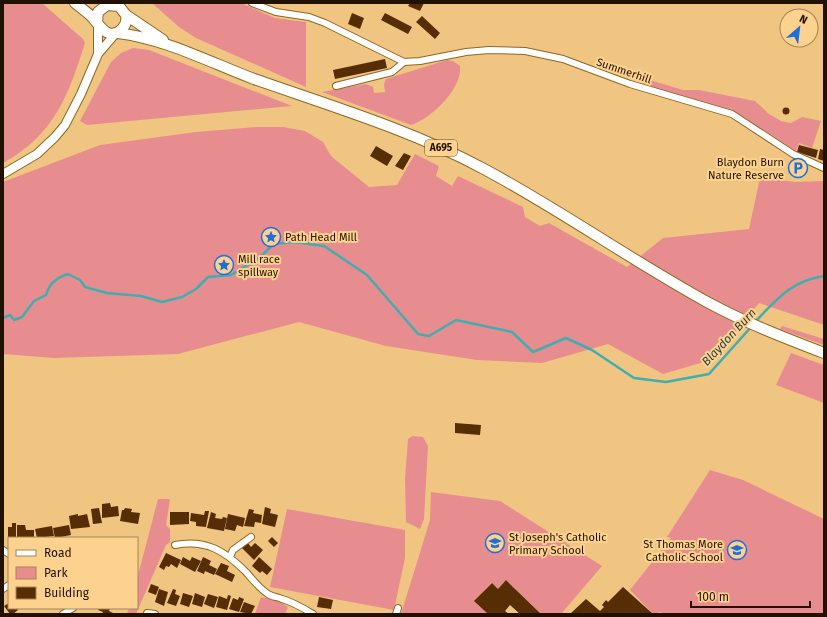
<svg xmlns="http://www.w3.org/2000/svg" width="827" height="617" font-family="'Fira Sans',sans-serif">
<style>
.green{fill:#e78d90}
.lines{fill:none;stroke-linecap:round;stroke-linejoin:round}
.stream{stroke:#40aeb1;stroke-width:2.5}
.building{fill:#562d05}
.minor-casing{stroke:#8e6722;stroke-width:8}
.tertiary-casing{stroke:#8e6722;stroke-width:10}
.primary-casing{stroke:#8e6722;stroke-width:12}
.minor{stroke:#fff;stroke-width:6}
.tertiary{stroke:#fff;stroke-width:8}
.primary{stroke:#fff;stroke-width:10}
.labels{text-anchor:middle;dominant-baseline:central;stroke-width:4;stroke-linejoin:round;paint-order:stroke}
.shield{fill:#fdd28f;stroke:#634b2b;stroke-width:1}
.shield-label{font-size:10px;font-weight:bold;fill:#211100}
.street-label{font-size:11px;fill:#211100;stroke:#fdd28f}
.poi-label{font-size:11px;fill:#211100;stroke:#fdd28f;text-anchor:start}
.water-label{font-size:12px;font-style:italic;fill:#1e3f40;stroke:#fdd28f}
</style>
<rect width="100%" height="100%" fill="#f0c582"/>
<!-- green -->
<path class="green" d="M3,3H42L83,39L85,43C68,96 55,134 3,163Z
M152,3H241L275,18L306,22V87L196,38L179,27Z
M133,48L149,50L292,106L87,125L80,121L111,62L121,53Z
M447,60L453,61L460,66C463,88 431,119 411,125L322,92L366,84L373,87L374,93L385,92L384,84L386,79Z
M650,80L683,90H699L755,101L769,114L781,121L791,123L802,117L821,121L812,148L799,143L796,151L732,110L641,84Z
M256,127H283L305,131L323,142L331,156L369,187L397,185L415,154L439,166L436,176L452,186L458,176L523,207L525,217L540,226L549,223L627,267L663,238L749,229L760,178L796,182L824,181V325L759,303L714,359L663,374L608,344L542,363L477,360L386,346L299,322L178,354L54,358L3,354V182L100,145L196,132Z
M782,326L824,339V345L780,329Z
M791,353L824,365V403L776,385Z
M412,436L423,437L428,446L424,519L420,529L406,522L405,479L408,439Z
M710,470L743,480L824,519V614H663L661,612L653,614L630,590L671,538L667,537Z
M431,492L500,501L602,566L561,614H541L506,580L498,589L491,583L475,601L488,614H401L430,520Z
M158,499H170L166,525L170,529V542L166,545L136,614H127L129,608H137V579Z
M287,509L405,530V558L394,610L270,587Z
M261,597L279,601L288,607L285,614H255Z"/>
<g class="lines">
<!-- stream -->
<path class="stream" d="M3,318L10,315L14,320L22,317L34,301L46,295C49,284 58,277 68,274L80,280L85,287L107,293L141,296L162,302L182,297L196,289L208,277L231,275L259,258L274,244L295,242L324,246L367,275L418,334L429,336L456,320L512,332L533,352L566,338L592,350L634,378L666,382L709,374L752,326
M755,322C777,299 791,281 824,276"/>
</g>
<!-- building -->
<path class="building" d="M410,3H424L420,11L408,6Z
M352,13L364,18L360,29L348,24Z
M385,13L412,27L408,34L381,20Z
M422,16L440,33L435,39L416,22Z
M385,59L387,68L335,79L333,70Z
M782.5 111a3.5 3.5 0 1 1 7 0a3.5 3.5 0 1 1-7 0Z
M799,145L818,150L816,158L797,152Z
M376,146L393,156L387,166L370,156Z
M820,149L824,150V161L818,159Z
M404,153L411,156L403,170L395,166Z
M455,423L481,425L480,435L455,433Z
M110,503L111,507L118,506L119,516L102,518V504Z
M265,507L271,509L270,513L278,515L275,527L262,524Z
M99,508L102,523L93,524L91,509Z
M125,508L132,509L131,512L140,513L138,524L120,521L122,510H124Z
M249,509L254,510L253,513L262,515L261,523L255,522L254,527L244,526Z
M205,511H209L206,527L196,526V522L190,521L191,513L204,515Z
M170,512H189V524L170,525Z
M211,512L216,514L215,518L222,519L223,517L227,518L224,531L207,528Z
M78,514V516L87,514L90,527L71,529L69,516Z
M228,514L245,518L243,527L237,525L235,531L225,529Z
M12,523H16V537H8V527H12Z
M17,525H25L26,530H34V538H17Z
M69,525L71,535L55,538L53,528Z
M52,526L54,536L37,538L35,529Z
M272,537L278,543L274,547L268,541Z
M247,542L251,547L255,543L263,550L254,560L242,548Z
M166,553L181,560L177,568L171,564L169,567L166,566L164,570L159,567Z
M183,557L190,561L192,557L201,561L195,572L180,564Z
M203,557L211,561L209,565L217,569L214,575L205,571L204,574L197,571Z
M259,557L272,569L267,575L262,571L260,573L252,566Z
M221,563L229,566L227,571L235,575L232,582L215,574Z
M506,580L514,588L541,614H520L510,605L505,611L509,614H488L474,601L492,583L498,589Z
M151,584L159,587L156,595L148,592Z
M623,587L653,614H570L586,599L600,611L604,607L602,605L606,600L608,602Z
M159,589L168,592L164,606L155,602Z
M173,589L176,590L175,594L180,596L176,606L167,603Z
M183,593L193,596L189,607L180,604Z
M195,593L205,597L202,607L192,604Z
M208,594L218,597L214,608L204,604Z
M228,595L231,596L227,610L216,607L219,596L227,599Z
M239,597L244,599L239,612L229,609L233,598L238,600Z
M319,597L333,600L331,609L317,607Z
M244,602L255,606L251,614L240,612Z
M9,603V608H16L18,610L13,614H10L4,606Z
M99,608H110L109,611L115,614H102L103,612L98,610Z"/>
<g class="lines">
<defs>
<path id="minor" d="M252,3L276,12L309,17L325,23L404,62L420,61L466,52L489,50L525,51L563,59L630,84L732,114L793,154L824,168
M336,86L392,72L404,62
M175,545C206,539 225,551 246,572C253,580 259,588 268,594C272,597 278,597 282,599C293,602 303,608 313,614
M3,550L9,554
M230,557L233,550L251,537
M3,589L9,585
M147,613L155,614
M63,614L73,608
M396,614L398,608"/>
<path id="tertiary" d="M98,54V26
M3,174L37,154L55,137L65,125L81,94L98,54L116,33"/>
<path id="primary" d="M75,3C81,8 87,12 92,17C100,26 109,42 122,29C126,25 127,20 126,15L119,6L107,5L98,12L97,22
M126,15L163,40
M118,33C166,39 209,62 254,79C331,106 411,130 484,169C561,210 632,261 709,303C746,323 785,338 824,353"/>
</defs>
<!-- minor casing -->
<use href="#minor" class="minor-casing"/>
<!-- tertiary casing -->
<use href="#tertiary" class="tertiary-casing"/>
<!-- primary casing -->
<use href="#primary" class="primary-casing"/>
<!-- minor -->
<use href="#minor" class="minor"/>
<!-- tertiary -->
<use href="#tertiary" class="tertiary"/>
<!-- primary -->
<use href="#primary" class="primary"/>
</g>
<!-- icons -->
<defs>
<symbol id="parking-ring" viewBox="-11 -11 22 22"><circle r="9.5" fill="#fdd28f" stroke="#206ed9" stroke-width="1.5"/><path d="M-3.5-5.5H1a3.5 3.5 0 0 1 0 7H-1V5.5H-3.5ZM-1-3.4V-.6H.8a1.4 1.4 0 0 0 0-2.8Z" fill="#206ed9"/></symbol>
<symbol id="sight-ring" viewBox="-11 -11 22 22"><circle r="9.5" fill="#fdd28f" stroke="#206ed9" stroke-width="1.5"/><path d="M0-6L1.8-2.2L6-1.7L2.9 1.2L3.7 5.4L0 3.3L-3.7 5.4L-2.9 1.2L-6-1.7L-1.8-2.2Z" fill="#206ed9"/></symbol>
<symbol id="school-ring" viewBox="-11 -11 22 22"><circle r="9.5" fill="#fdd28f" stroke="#206ed9" stroke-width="1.5"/><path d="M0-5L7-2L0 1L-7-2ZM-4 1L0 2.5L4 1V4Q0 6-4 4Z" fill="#206ed9"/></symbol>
</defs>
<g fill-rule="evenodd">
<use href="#parking-ring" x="787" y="157" width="22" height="22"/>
<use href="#sight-ring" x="260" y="226" width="22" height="22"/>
<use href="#sight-ring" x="213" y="254" width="22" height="22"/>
<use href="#school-ring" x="484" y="532" width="22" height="22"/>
<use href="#school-ring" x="726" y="539" width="22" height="22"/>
</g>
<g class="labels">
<!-- shield labels -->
<rect class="shield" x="425" y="140" width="32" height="16" rx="3"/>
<g class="shield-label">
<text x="441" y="148">A695</text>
</g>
<!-- street labels -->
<g class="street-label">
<text transform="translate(624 71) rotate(19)">Summerhill</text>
</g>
<!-- poi labels -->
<g class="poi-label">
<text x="784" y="162" text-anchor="end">Blaydon Burn<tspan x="784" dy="13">Nature Reserve</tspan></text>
<text x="285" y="237">Path Head Mill</text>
<text x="238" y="259">Mill race<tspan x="238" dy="13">spillway</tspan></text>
<text x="509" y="537">St Joseph's Catholic<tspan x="509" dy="13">Primary School</tspan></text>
<text x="723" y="544" text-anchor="end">St Thomas More<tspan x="723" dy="13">Catholic School</tspan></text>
</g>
<!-- water labels -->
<g class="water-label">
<text transform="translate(729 337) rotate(-47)">Blaydon Burn</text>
</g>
</g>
<!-- border -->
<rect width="827" height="617" fill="none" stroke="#211100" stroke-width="8"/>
<!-- legend -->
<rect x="8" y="537" width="130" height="72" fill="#fdd28f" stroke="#a58556"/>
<rect x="16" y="550" width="20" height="6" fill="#ffffff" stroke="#a58556"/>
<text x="44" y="557" font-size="12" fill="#211100">Road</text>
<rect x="16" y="567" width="20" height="12" fill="#e78d90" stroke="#a58556"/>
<text x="44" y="577" font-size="12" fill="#211100">Park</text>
<rect x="16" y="587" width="20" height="12" fill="#562d05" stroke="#a58556"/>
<text x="44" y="597" font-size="12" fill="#211100">Building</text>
<!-- north arrow -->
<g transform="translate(799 28) rotate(28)"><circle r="19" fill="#fdd28f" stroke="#a58556"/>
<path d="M0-3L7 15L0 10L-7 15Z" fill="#206ed9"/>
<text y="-6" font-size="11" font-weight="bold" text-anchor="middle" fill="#211100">N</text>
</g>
<!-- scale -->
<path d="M691 601v6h119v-6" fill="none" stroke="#211100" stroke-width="2"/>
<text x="697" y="601" font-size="12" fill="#211100" stroke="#fdd28f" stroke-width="3" paint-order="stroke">100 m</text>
</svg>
